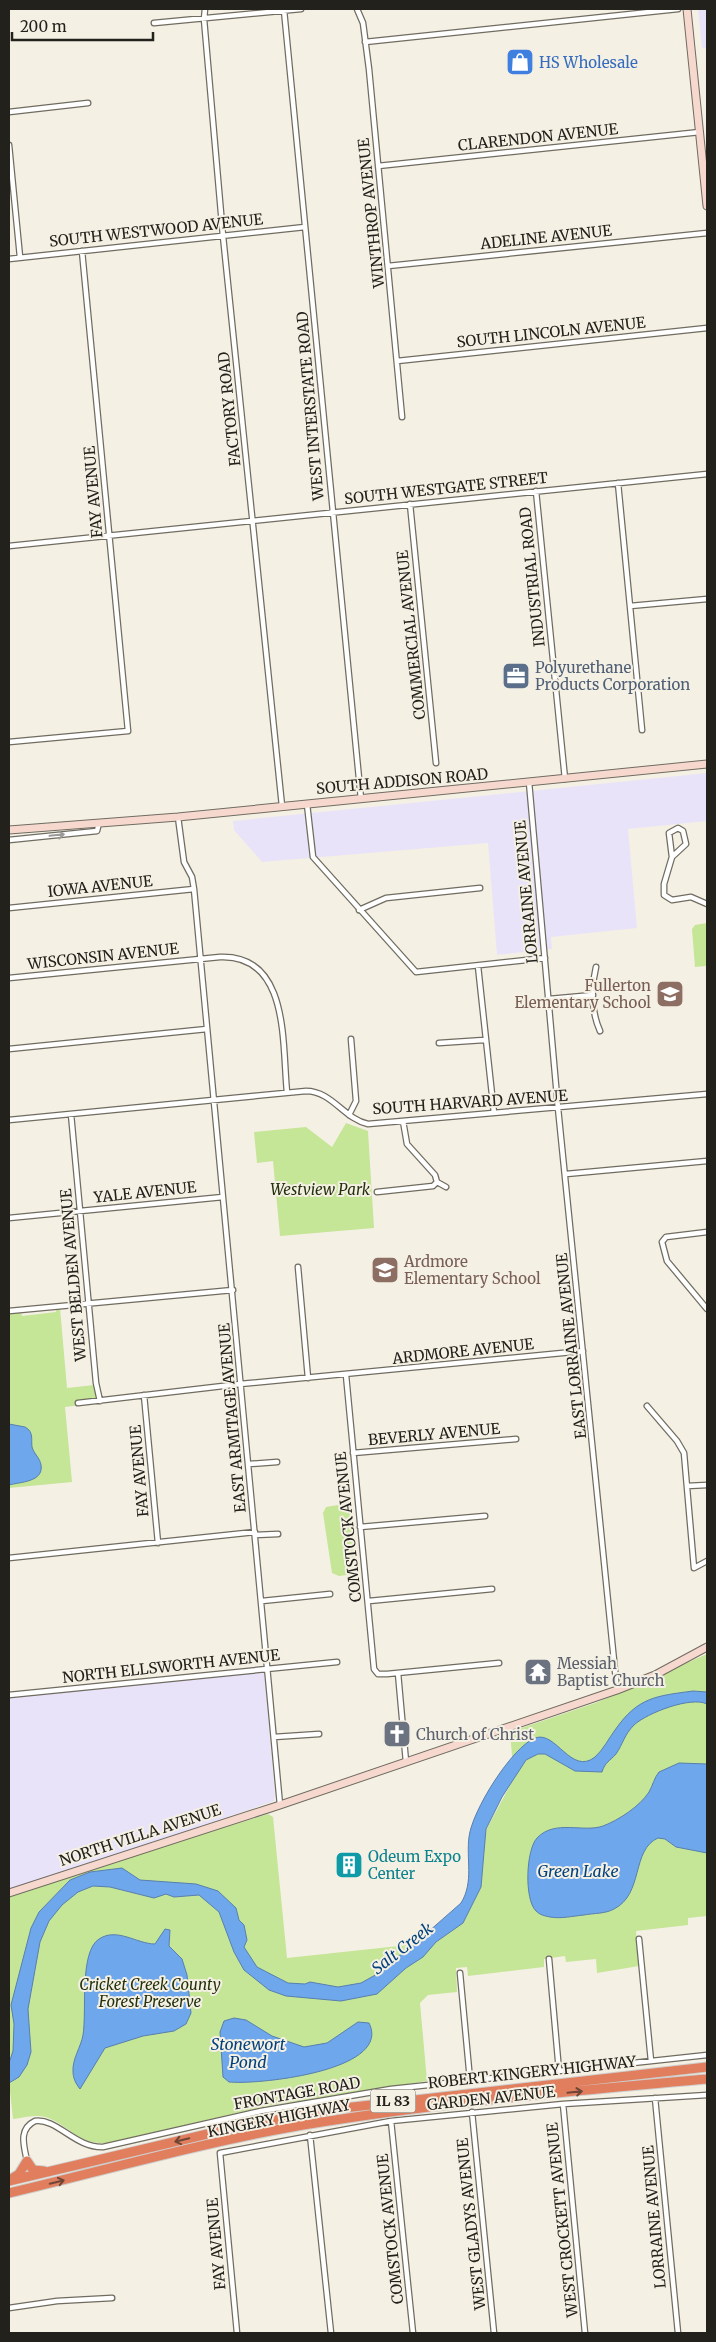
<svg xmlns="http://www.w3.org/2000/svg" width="716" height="2342" font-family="Merriweather,serif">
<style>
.commercial{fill:#e9e3f9}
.green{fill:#c5e597}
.water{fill:#6ea7ec;stroke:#587fae}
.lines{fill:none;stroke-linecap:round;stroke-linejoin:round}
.street-casing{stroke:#706c61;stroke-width:7}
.secondary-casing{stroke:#706c61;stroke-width:9}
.highway-casing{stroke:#cfcecd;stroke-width:11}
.street{stroke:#fff;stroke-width:4.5}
.secondary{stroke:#f6d8ce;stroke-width:7}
.highway{stroke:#e07e5d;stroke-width:9}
.oneway{stroke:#9c9b99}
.oneway2{stroke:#6f4636}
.labels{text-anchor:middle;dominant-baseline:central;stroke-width:4;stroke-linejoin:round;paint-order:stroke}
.shield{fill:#f5f0e4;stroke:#625f58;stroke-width:1}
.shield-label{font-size:14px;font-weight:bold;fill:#23211c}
.shop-label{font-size:15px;fill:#366cbe;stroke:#f5f0e4;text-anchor:start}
.street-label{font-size:15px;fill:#23211c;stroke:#f5f0e4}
.service-label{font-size:15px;fill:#4e5e75;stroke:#f5f0e4;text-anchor:start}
.education-label{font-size:15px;fill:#785e54;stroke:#f5f0e4;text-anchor:end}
.park-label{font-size:15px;font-style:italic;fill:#24310d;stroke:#f5f0e4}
.worship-label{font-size:15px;fill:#5b616d;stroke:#f5f0e4;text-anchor:start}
.culture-label{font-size:15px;fill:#0d838f;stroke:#f5f0e4;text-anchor:start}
.water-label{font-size:16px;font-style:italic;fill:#03417e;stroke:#f5f0e4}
</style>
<rect width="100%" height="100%" fill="#f5f0e4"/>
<!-- commercial -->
<path class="commercial" d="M698,9H707V48H702Z
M707,773V821L628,829L637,928L551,937L552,949L497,955L488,843L262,862L234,830L233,821Z
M264,1671L275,1795L274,1801L9,1892V1697Z"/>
<!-- green -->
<path class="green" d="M707,923V971H706V966L695,967L692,929L695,925Z
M346,1123L368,1131L374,1228L280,1236L273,1161L257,1163L254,1132L306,1127L332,1147Z
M56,1308H60L67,1388L94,1385L98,1403L65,1407L72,1482L9,1488V1313L21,1312L22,1316L56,1312Z
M344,1504L349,1506L351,1512L356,1569L354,1574L339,1576L332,1573L323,1513L326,1507Z
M707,1654V1916L688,1918V1925L636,1931L639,1966L597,1973L596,1959L566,1962L565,1956L544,1959V1967L468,1976L467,1967L456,1968L457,1992L428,1995L420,2003L427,2081L267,2106L109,2143C75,2145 71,2125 45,2117C35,2114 22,2118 13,2119L9,2082V1897L123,1858L268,1814L273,1817L287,1958L436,1942L463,1923L481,1887L486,1830L514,1778L510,1732L598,1702Z"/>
<!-- water -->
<path class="water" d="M9,1424L25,1427C34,1432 31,1439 32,1447C34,1454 40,1458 41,1465C44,1482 20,1482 9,1485Z
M693,1691L707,1692V1704C691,1696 647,1713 634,1725C624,1735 623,1744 616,1754C610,1761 605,1762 602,1772L575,1771L545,1754H538L526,1760L502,1797L486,1829L481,1887L463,1923L436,1942L423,1957L406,1968L377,1994L341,2001L286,1996L269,1990L244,1970L234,1952L219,1912L199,1895L174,1897L166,1894L154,1898L110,1887L93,1886L78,1892L62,1905L49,1921L40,1942L28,2009L31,2052L27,2065L19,2077L9,2083V2063L13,2051L14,2024L11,2005L31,1928L39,1912L70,1880L90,1872L122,1868L140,1880L196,1884L218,1891L236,1908L239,1920L244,1925L247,1940L244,1947L257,1967L288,1983L305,1984L310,1982L338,1987L361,1983L379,1973L393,1958L403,1954L461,1903C474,1882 466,1859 469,1837C472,1811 511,1748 535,1738C556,1730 571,1776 595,1757C603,1750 609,1738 615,1730C638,1697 656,1696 693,1691Z
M679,1763L707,1764V1853L676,1847L665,1839L658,1838C631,1850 644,1894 614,1909C605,1914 594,1913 584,1915C573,1916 562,1919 550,1917C545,1916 540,1915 536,1911C524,1899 526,1850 537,1838C555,1819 583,1833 603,1826C619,1820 640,1806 649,1792C653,1785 654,1778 659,1772Z
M165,1929L170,1930L169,1946L182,1959L187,1975L191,2013L186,2024L174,2031L143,2036L105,2048L80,2089C76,2084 73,2078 73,2072C72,2059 81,2047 83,2035C87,2012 79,1952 99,1939C117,1927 137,1944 155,1944Z
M234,2018L246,2020L272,2036L304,2047L327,2043L358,2022L369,2023C393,2071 257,2085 229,2082L223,2077L220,2032L224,2021Z"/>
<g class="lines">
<defs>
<path id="street" d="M205,9L204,19L223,236L282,806
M357,9L363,23L369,69L402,417
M284,10L361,799
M154,23L301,9
M365,42L678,9
M9,112L88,103
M9,145L20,257
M378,166L700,132
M9,259L305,227
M388,266L707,233
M397,361L707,328
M618,483L642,730
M536,491L565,779
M410,504L436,763
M9,546L707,474
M630,606L707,599
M9,742L128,731L82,251
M529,782L558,1108L617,1690
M307,804L313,857L416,972L545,958
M178,817L184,862L192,877L194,889L280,1805
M678,828L683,831L686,844L672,857L669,833Z
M9,840L97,831L99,823
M672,857L664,884V895L672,900L691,897L707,904
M9,908L194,889
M359,910L386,898L480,888
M478,966L494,1113
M596,967C591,987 591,1011 600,1031
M9,978L220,957C290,954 282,1045 287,1092
M549,999L593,995
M439,1043L484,1040
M9,1049L207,1029
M71,1114L96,1383L100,1401
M349,1115L356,1101L351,1039
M9,1120L306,1091C332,1091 344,1119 368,1124L707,1094
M403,1121L407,1144L435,1175L437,1182
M566,1174L707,1161
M437,1182L446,1187
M377,1192L433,1186L437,1182
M9,1218L223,1197
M707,1232L666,1237L662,1242L667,1261L707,1309
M298,1267L308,1378
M9,1311L233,1290
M346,1375L374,1669L378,1674H387L499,1663
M144,1395L158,1543
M78,1403L240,1384L583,1351
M647,1406L677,1441L684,1453L694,1568L707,1561
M353,1453L516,1439
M249,1464L277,1462
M687,1486L707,1485
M360,1527L485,1516
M255,1535L278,1534
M9,1558L255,1532
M262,1601L330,1594
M369,1601L492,1589
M398,1673L406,1762
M9,1695L337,1662
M274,1737L319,1734
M639,1939L651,2061
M549,1959L559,2071
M460,1973L470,2080
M655,2098L678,2333
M563,2104L585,2333
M472,2112L494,2333
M391,2121L413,2333
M310,2135L331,2333
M27,2161C24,2146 18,2129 35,2121C57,2118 75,2148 103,2147L261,2111L391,2089L707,2055
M9,2308L57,2301L112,2298
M237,2333L220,2153L391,2121L563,2104L707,2095"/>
<path id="secondary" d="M687,9L707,206
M9,830L178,817L707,764
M9,1893L280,1805L617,1690L655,1675L707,1647"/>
<path id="highway" d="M27,2161L33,2170L44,2171
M11,2179L19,2174L27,2161
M9,2181L237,2127L335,2109L707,2067
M9,2193C106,2170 204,2142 303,2125C436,2103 572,2091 707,2079"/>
</defs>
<!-- street casing -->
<use href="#street" class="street-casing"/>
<!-- secondary casing -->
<use href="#secondary" class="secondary-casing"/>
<!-- highway casing -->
<use href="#highway" class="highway-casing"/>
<!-- street -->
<use href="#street" class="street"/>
<!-- secondary -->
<use href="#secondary" class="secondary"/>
<!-- highway -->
<use href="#highway" class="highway"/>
</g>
<!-- one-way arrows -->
<defs><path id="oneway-shaft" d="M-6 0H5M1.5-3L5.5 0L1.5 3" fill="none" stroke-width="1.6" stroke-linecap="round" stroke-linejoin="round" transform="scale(1.25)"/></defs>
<use class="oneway" href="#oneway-shaft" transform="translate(57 835) rotate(-6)"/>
<g class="oneway2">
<use href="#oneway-shaft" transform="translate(575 2092) rotate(-6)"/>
<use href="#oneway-shaft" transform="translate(182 2140) rotate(167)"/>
<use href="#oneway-shaft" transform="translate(57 2182) rotate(-14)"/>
</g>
<!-- icons -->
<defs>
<symbol id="shop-square" viewBox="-11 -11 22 22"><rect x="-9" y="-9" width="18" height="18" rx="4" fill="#3f7fe0" stroke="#f5f0e4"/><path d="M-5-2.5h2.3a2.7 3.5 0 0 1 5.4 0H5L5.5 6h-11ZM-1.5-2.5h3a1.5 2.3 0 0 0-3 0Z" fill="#fff"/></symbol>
<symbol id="office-square" viewBox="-11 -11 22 22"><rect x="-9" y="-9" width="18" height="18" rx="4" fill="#5c6f8a" stroke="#f5f0e4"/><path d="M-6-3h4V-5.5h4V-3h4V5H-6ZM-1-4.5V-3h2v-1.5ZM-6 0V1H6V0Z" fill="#fff"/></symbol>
<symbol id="school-square" viewBox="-11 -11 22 22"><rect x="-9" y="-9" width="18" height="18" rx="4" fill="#8d6e63" stroke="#f5f0e4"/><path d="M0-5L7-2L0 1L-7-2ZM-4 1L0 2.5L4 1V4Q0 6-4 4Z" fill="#fff"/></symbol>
<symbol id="temple-square" viewBox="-11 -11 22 22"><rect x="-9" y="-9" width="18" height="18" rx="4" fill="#6b7280" stroke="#f5f0e4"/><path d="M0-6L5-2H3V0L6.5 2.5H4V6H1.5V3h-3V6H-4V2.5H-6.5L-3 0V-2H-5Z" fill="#fff"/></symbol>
<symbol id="church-square" viewBox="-11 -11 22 22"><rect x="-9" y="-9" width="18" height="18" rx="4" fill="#6b7280" stroke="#f5f0e4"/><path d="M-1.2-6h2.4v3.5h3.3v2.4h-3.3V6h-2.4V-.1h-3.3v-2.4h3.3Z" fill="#fff"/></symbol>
<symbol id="building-square" viewBox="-11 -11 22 22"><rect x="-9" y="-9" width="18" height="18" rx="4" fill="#0f9aa8" stroke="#f5f0e4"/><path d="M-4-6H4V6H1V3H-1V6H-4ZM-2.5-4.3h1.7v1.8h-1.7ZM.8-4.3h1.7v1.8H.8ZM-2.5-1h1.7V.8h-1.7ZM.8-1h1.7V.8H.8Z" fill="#fff"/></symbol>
</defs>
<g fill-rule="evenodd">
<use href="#shop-square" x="504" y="46" width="32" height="32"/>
<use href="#office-square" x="500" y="660" width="32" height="32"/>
<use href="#school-square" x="654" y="978" width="32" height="32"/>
<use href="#school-square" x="369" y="1254" width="32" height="32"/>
<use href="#temple-square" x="522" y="1656" width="32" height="32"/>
<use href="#church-square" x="381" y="1718" width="32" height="32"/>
<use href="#building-square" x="333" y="1849" width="32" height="32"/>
</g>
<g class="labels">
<!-- shield labels -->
<rect class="shield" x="370.5" y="2089.5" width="45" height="23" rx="4"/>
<g class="shield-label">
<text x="393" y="2101">IL 83</text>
</g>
<!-- shop labels -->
<g class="shop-label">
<text x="539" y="62">HS Wholesale</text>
</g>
<!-- street labels -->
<g class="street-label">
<text transform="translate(538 137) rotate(-6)">CLARENDON AVENUE</text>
<text transform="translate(371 213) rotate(-96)">WINTHROP AVENUE</text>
<text transform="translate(156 230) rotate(-6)">SOUTH WESTWOOD AVENUE</text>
<text transform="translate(546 237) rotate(-6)">ADELINE AVENUE</text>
<text transform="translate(551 332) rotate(-6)">SOUTH LINCOLN AVENUE</text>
<text transform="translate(310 406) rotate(-95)">WEST INTERSTATE ROAD</text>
<text transform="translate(229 409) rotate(-96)">FACTORY ROAD</text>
<text transform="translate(446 488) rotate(-6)">SOUTH WESTGATE STREET</text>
<text transform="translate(93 492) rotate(-95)">FAY AVENUE</text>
<text transform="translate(532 577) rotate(-96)">INDUSTRIAL ROAD</text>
<text transform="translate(411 635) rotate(-96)">COMMERCIAL AVENUE</text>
<text transform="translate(402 781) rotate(-5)">SOUTH ADDISON ROAD</text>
<text transform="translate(100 886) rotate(-6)">IOWA AVENUE</text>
<text transform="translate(526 892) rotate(-95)">LORRAINE AVENUE</text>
<text transform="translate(103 956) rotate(-6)">WISCONSIN AVENUE</text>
<text transform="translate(470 1102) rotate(-4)">SOUTH HARVARD AVENUE</text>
<text transform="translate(145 1192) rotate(-6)">YALE AVENUE</text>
<text transform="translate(73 1275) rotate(-95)">WEST BELDEN AVENUE</text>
<text transform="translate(571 1346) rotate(-96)">EAST LORRAINE AVENUE</text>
<text transform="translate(463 1351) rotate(-6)">ARDMORE AVENUE</text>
<text transform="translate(232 1418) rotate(-95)">EAST ARMITAGE AVENUE</text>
<text transform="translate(434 1434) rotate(-5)">BEVERLY AVENUE</text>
<text transform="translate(139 1471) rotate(-95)">FAY AVENUE</text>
<text transform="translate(348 1527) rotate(-96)">COMSTOCK AVENUE</text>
<text transform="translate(171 1666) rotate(-6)">NORTH ELLSWORTH AVENUE</text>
<text transform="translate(140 1835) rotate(-18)">NORTH VILLA AVENUE</text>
<text transform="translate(532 2072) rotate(-6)">ROBERT KINGERY HIGHWAY</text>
<text transform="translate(297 2093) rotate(-10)">FRONTAGE ROAD</text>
<text transform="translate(491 2098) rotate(-6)">GARDEN AVENUE</text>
<text transform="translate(279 2118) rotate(-11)">KINGERY HIGHWAY</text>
<text transform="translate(654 2217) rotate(-95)">LORRAINE AVENUE</text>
<text transform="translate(562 2220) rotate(-96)">WEST CROCKETT AVENUE</text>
<text transform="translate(471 2224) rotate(-96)">WEST GLADYS AVENUE</text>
<text transform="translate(390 2229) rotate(-96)">COMSTOCK AVENUE</text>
<text transform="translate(216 2244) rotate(-95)">FAY AVENUE</text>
</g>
<!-- service labels -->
<g class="service-label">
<text x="535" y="667">Polyurethane<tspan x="535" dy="17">Products Corporation</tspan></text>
</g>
<!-- education labels -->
<g class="education-label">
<text x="651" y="985">Fullerton<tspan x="651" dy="17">Elementary School</tspan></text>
<text x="404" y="1261" text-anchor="start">Ardmore<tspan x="404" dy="17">Elementary School</tspan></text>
</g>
<!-- park labels -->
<g class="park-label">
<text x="320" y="1189">Westview Park</text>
<text x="150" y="1984">Cricket Creek County<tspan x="150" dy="17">Forest Preserve</tspan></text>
</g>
<!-- worship labels -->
<g class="worship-label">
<text x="557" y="1663">Messiah<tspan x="557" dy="17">Baptist Church</tspan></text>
<text x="416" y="1734">Church of Christ</text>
</g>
<!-- culture labels -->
<g class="culture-label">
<text x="368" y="1856">Odeum Expo<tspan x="368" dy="17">Center</tspan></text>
</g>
<!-- water labels -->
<g class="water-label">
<text x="578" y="1871">Green Lake</text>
<text transform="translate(402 1948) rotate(-38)">Salt Creek</text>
<text x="248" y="2044">Stonewort<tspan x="248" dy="18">Pond</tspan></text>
</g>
</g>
<!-- border -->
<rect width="716" height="2342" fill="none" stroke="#23211c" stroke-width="20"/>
<!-- scale -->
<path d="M12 32v8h141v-8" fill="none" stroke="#23211c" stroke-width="2.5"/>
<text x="20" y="32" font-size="15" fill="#23211c" stroke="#f5f0e4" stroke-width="4" paint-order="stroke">200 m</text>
</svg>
